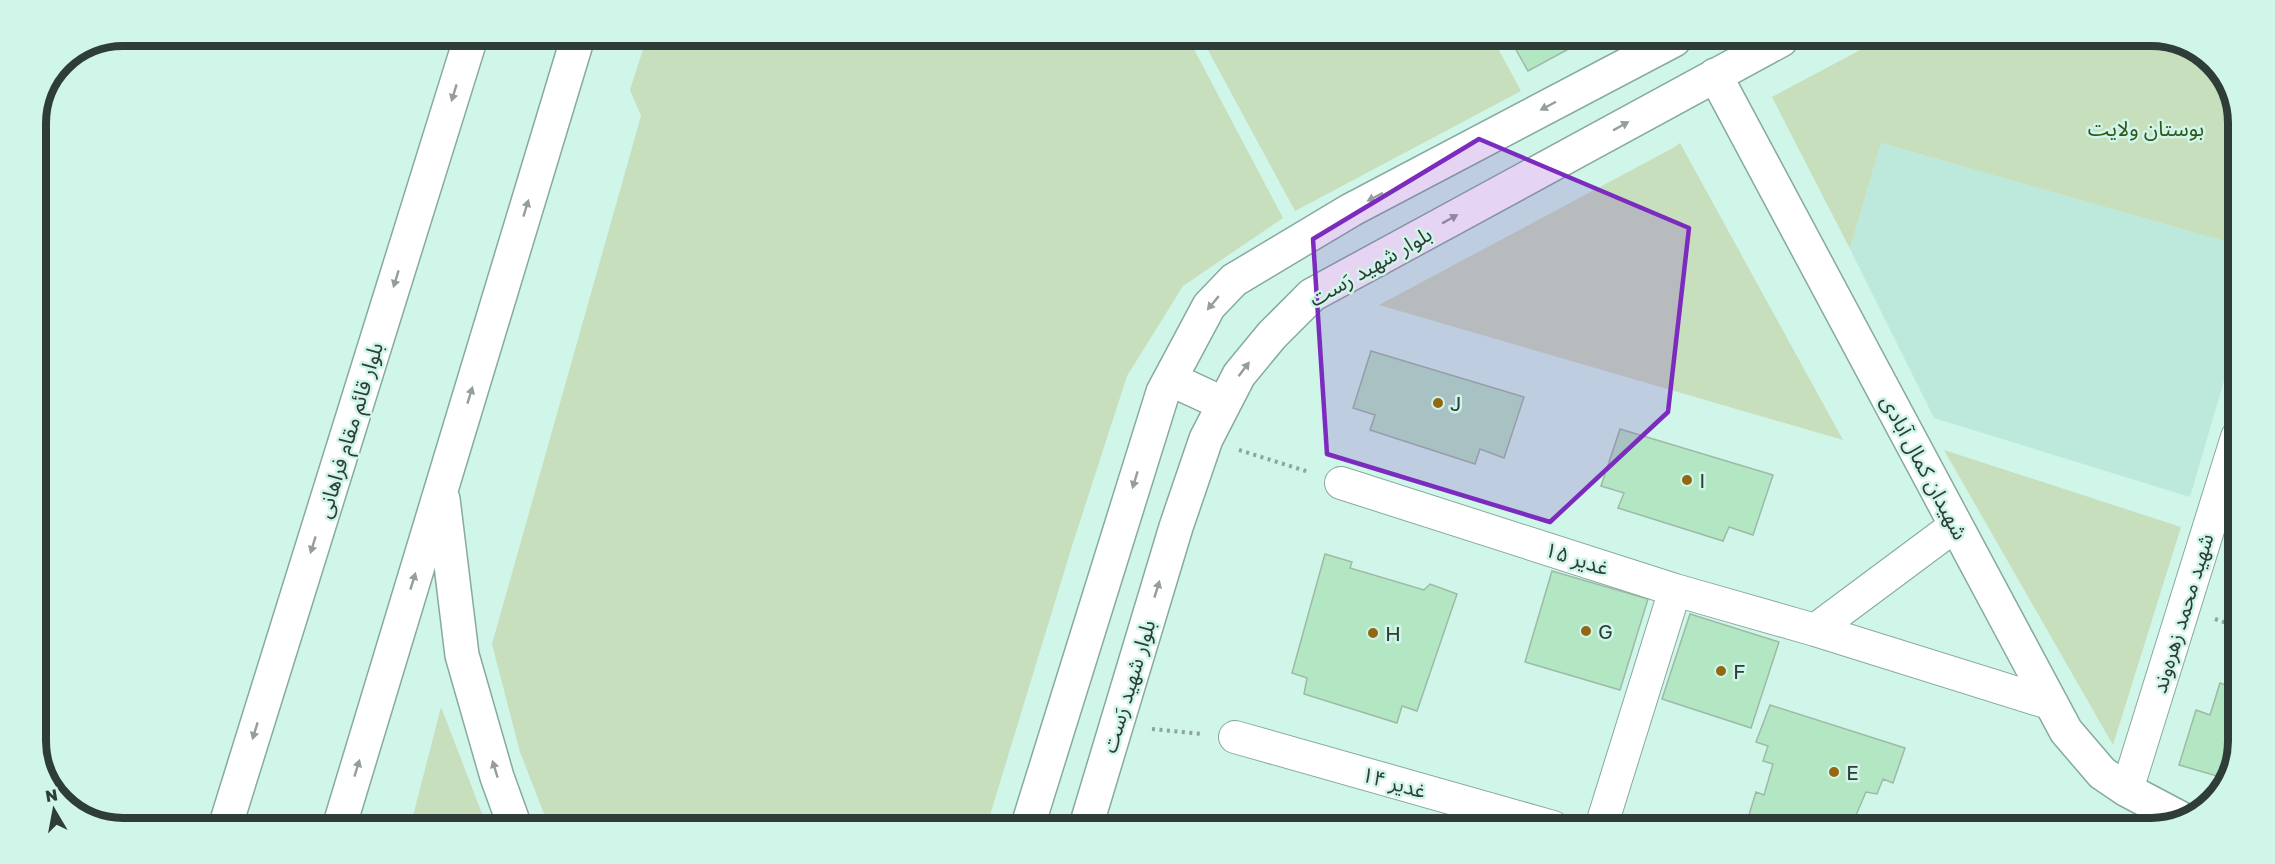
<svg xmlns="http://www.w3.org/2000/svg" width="2275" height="864" font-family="'Golos Text','Noto Sans Arabic',sans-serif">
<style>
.built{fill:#bce9db}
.green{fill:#c7dfbd}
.building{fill:#b3e6c3;stroke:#9ebaa6;stroke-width:1.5}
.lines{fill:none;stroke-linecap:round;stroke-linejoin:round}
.street-casing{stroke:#87aa9f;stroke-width:34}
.secondary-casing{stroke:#87aa9f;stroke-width:36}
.path{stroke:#8aa69d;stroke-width:4;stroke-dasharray:3 4.5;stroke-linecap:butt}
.street{stroke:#fff;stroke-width:32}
.secondary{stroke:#fff;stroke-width:33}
.oneway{fill:#969e9c}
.marked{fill:#7b2cbf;fill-opacity:0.2;stroke:#7b2cbf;stroke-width:4.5;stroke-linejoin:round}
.poi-dot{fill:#926912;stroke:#d0f5e9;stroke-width:2}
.labels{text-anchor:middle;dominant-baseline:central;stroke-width:5;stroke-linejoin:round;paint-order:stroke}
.park-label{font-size:21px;fill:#2f5619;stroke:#d0f5e9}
.street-label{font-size:21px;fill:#2e3d38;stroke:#d0f5e9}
.poi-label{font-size:21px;fill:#2e3d38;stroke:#d0f5e9;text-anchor:start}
.rim{fill:none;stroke:#2e3d38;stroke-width:8}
</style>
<rect width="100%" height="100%" fill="#d0f5e9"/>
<!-- built -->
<path class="built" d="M1881,143L2238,245L2237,336L2190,497L1934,418L1850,249Z"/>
<!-- green -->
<path class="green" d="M647,37L1188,38L1283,218L1183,286L1127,376L1072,546L987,825L548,824L520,752L492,644L641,116L630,90Z
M1202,39H1493L1521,91L1295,211Z
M1879,40L2180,41L2221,71L2239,118L2238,245L1881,143L1850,249L1772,97Z
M1680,143L1843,440L1379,305L1673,148Z
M1944,450L2181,527L2113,745Z
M441,707L486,824H411Z"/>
<!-- building -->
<path class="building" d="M1510,39H1587L1528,71Z
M1371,351L1524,397L1504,458L1480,449L1475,464L1370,430L1375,415L1353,408Z
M1620,429L1773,475L1753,535L1729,527L1723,541L1618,508L1624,493L1601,486Z
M1325,554L1352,562L1350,568L1424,590L1430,584L1457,594L1417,711L1402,706L1397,723L1304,694L1307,678L1292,673Z
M1552,571L1648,599L1620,690L1525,662Z
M1690,614L1779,642L1751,728L1662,699Z
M2220,683L2235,688L2234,769L2227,779L2179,765L2196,710L2210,715Z
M1770,705L1905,748L1893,783L1883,779L1877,794L1866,792L1853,822L1864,827H1768L1769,825L1748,818L1756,792L1764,795L1773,764L1763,761L1768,746L1756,742Z"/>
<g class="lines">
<defs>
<path id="street" d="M1341,483L1675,590L1815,630L2052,704
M1815,630L1956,525
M1235,737L1553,827
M2127,790L2237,437
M1601,827L1675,590"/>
<path id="secondary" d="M1715,75L2066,731L2102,773L2127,790L2180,818
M1170,379L1224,404
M443,499L462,655L497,777L514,824
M226,824L471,37
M340,824L578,37
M1028,825L1163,392L1209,306L1234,280L1351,210L1674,40
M1086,826L1176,527L1206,439L1239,375L1272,335L1312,295L1781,40"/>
</defs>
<!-- street casing -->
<use href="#street" class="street-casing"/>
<!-- secondary casing -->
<use href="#secondary" class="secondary-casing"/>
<!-- path -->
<path class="path" d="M1239,450L1309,472
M2215,619L2235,626
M1152,729L1202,734"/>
<!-- street -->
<use href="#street" class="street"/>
<!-- secondary -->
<use href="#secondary" class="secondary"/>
</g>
<!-- one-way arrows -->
<defs><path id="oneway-solid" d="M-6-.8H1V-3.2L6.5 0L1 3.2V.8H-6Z" transform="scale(1.5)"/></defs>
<g class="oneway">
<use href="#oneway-solid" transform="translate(454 93) rotate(107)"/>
<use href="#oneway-solid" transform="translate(1548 106) rotate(152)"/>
<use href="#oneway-solid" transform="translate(1621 126) rotate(-29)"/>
<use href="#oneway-solid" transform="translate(1375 197) rotate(152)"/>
<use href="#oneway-solid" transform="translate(526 208) rotate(-73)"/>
<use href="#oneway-solid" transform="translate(1450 219) rotate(-29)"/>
<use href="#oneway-solid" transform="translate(396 279) rotate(107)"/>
<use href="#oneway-solid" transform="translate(1213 303) rotate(130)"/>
<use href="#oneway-solid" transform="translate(1244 369) rotate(-53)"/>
<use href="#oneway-solid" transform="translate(470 395) rotate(-73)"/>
<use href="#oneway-solid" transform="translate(1135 480) rotate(107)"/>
<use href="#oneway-solid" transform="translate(313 545) rotate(107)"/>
<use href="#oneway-solid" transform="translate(413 581) rotate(-73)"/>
<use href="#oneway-solid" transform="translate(1157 589) rotate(-73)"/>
<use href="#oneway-solid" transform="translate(255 731) rotate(107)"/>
<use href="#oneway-solid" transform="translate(357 768) rotate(-73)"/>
<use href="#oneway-solid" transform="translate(495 769) rotate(-107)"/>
</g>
<!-- marked area -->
<path class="marked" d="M1479,139L1689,228L1668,412L1550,522L1327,454L1313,239Z"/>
<!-- markers -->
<g class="poi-dot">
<circle cx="1438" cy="403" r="6"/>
<circle cx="1687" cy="480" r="6"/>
<circle cx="1586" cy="631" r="6"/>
<circle cx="1373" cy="633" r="6"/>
<circle cx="1721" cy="671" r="6"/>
<circle cx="1834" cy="772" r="6"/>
</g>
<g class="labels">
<!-- park labels -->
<g class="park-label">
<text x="2146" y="128">بوستان ولایت</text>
</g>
<!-- street labels -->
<g class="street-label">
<text transform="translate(1370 266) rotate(-30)">بلوار شهید رَست</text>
<text transform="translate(349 430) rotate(-73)">بلوار قائم مقام فراهانی</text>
<text transform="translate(1925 467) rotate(62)">شهیدان کمال آبادی</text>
<text transform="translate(1577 558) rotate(18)">غدیر ۱۵</text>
<text transform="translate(2182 613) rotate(-73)">شهید محمد زهره‌وند</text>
<text transform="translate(1128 686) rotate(-73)">بلوار شهید رَست</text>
<text transform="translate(1394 782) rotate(16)">غدیر ۱۴</text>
</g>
<!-- poi labels -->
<g class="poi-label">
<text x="1450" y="403">J</text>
<text x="1699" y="480">I</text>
<text x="1598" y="631">G</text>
<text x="1385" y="633">H</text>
<text x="1733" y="671">F</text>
<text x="1846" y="772">E</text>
</g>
</g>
<!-- crop -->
<path d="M0 0H2275V864H0ZM123 46H2151A77 77 0 0 1 2228 123V741A77 77 0 0 1 2151 818H123A77 77 0 0 1 46 741V123A77 77 0 0 1 123 46Z" fill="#d0f5e9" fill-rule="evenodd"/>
<path class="rim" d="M123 46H2151A77 77 0 0 1 2228 123V741A77 77 0 0 1 2151 818H123A77 77 0 0 1 46 741V123A77 77 0 0 1 123 46Z"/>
<!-- north arrow -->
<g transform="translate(54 810) rotate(350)" stroke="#d0f5e9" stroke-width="4.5" paint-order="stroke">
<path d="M0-4.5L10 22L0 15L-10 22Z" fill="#2e3d38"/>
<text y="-9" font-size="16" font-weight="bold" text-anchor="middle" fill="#2e3d38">N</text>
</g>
</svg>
